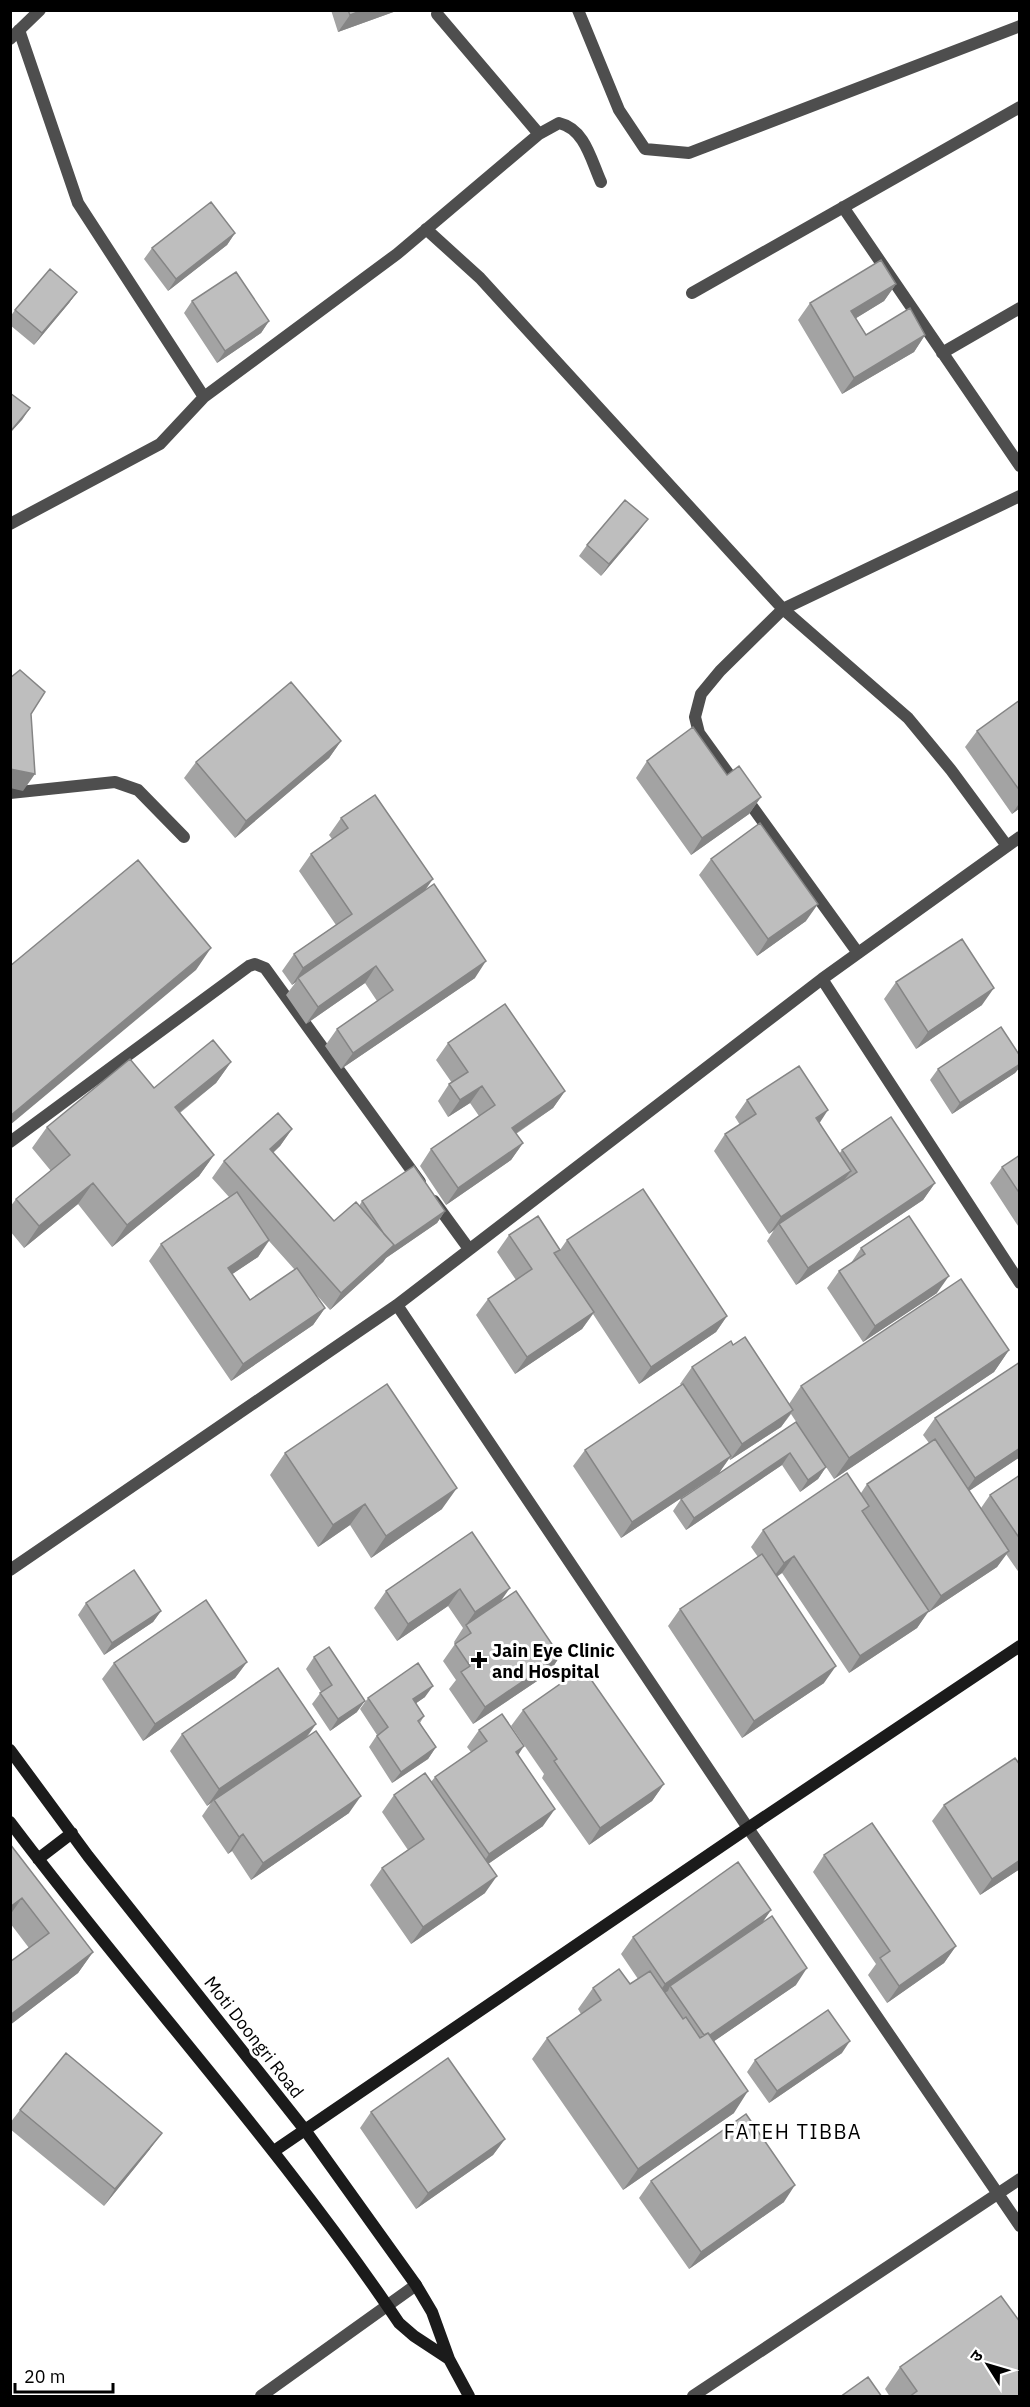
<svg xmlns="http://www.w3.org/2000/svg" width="1030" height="2407" font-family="'IBM Plex Sans','Noto Sans Devanagari',sans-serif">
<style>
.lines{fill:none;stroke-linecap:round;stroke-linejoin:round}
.street{stroke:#4e4e4e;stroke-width:12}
.secondary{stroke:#1b1b1b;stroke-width:12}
.wall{fill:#a3a3a3;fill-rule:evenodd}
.shaded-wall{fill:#858585}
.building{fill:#bebebe;stroke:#858585;stroke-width:1.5}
.poi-dot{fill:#000;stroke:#fff;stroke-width:2}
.labels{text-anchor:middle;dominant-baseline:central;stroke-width:6;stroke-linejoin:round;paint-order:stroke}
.poi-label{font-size:18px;font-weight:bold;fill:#000;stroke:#fff;text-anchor:start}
.street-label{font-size:18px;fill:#000;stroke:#fff}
.neighbourhood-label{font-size:20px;letter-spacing:1.5px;fill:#000;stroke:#fff}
</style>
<rect width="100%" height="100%" fill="#fff"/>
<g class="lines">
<!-- street -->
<path class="street" d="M578,10L619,110L645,149L689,153L1020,26
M437,14L539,134
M19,30L78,203L204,397
M10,39L40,10
M843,207L1020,466
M426,229L480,278L783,609L908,718L951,770L1007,846
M692,293L1020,107
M942,353L1020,308
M10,524L160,444L204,397L397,254L539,134L559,123C585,129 591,160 601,182
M10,793L115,782L138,790L184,837
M858,953L699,733L695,717L701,694L720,671L783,609L1020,496
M822,979L1020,1283
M10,1142L249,966L255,964L265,968L420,1182
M434,1201L469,1249
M397,1305L748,1828L1020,2226
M10,1570L397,1305L822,979L1020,837
M261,2396L416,2285
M693,2396L1020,2179"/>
<!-- secondary -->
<path class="secondary" d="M10,1750L88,1856L305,2130L416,2285L432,2312L449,2359L469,2396
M10,1822C137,1991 281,2147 399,2323L414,2336L449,2359
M38,1859L72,1833
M274,2151L748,1828L1020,1646"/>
</g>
<!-- wall -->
<path class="wall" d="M331,10H399L338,32Z
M235,233L227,245L168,291L144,259L152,248Z
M896,284L884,301L856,318L866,335H925L914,352L842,394L798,320L810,303Z
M77,292L69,303L34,345L10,325V317L15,310Z
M192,301L269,321L261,333L217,363L184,313Z
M639,531L601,576L579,556L587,545Z
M1020,700V808L1012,814L965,747L977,731Z
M341,741L329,758L235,838L184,778L196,762Z
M647,761L727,775L761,797L749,814L691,855L636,778Z
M341,818L424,891L475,978L341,1069L325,1046L337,1029L377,1001L365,983L306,1024L286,995L296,982L292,985L282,971L294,954L336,925L299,871L311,854L332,839L329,835Z
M711,859L806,921L757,956L699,875Z
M896,982L982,1005L916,1049L884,999Z
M448,1043L565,1091L553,1108L516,1134L523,1143L511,1160L446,1205L420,1166L431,1149L479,1116L470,1103L448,1117L438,1101L449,1084L452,1083L436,1060Z
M1020,1056V1067L1015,1073L952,1114L930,1080L938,1069Z
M231,1062L216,1083L180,1113L214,1155L199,1176L112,1247L78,1204L24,1248L10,1231V1207L16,1199L51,1171L32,1148L47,1127L154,1088Z
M747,1100L819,1123L839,1154L842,1150L935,1183L923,1200L796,1285L767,1241L774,1230L769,1234L714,1151L725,1134L740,1125L735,1117Z
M292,1129L280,1146L273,1153L334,1221L359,1206L362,1201L445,1211L437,1223L386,1258L383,1262L330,1310L313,1291L325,1308L313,1325L231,1381L149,1261L161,1244L229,1197L212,1178L224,1161ZM269,1241L295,1270L250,1300L232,1274L258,1257Z
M1020,1155V1229L990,1183L1002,1167Z
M509,1235L560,1250L567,1240L727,1316L716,1332L639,1384L593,1314L582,1329L515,1374L476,1315L488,1299L516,1280L497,1252Z
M861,1248L937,1293L863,1342L827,1288L839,1271L851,1263Z
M733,1345L789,1404L801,1386L1009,1350L994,1372L834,1479L791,1414L781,1427L730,1460L729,1458L719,1473L621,1538L573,1466L585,1450L681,1385L680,1384L692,1367Z
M935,1418L1020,1457L969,1491L981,1508L990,1495L1020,1475V1574L1006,1554L997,1567L929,1612L928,1611L917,1628L849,1673L782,1573L777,1577L824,1683L742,1738L668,1626L680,1609L758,1557L751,1547L763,1530L861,1493L867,1484L929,1443L923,1435Z
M796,1422L826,1467L818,1479L800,1492L782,1465L686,1530L673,1511L681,1499Z
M285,1453L442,1509L371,1558L350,1525L318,1547L270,1475Z
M472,1532L500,1602L560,1656L549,1673L473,1724L449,1689L456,1680L443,1661L455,1644L454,1642L463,1628L448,1606L397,1641L374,1608L386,1591Z
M86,1603L161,1611L153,1622L104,1655L78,1615Z
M314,1657L357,1712L330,1731L312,1704L321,1692L306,1669Z
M247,1662L235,1678L143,1741L102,1679L114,1663Z
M425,1697L416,1703L424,1716L420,1723L436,1747L428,1759L392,1783L369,1747L377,1735L360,1709L368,1698Z
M523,1710L664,1784L652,1801L589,1845L542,1778L544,1774L511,1726Z
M316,1724L307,1737L349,1813L251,1880L232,1851L228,1854L202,1816L211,1803L207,1806L170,1751L182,1734Z
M479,1730L518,1755L543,1826L488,1864L485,1893L411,1944L370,1885L382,1868L408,1850L382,1812L394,1795L431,1782L435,1777L471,1752L467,1747Z
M1020,1765V1869L980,1895L932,1821L944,1805Z
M10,1844L93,1952L78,1973L10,2025V1962L29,1948L10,1923Z
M824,1855L956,1946L944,1963L887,2003L868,1975L876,1964L813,1872Z
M771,1910L762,1923L796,1985L714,2041L734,2113L623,2190L532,2059L547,2038L581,2014L578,2009L593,1988L630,1984L638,1979L621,1954L633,1937Z
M842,2053L769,2103L747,2072L755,2060Z
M20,2110L150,2149L104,2206L10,2129V2123Z
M371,2112L505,2139L493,2155L416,2209L360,2128Z
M651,2181L784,2202L689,2269L639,2198Z
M900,2367L1020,2397H890L885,2389Z"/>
<!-- shaded-wall -->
<path class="shaded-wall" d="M363,10H399L338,32L350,15Z
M235,233L227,245L168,291L176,279Z
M896,284L884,301L840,328L851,311Z
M77,292L69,303L34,345L42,333Z
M269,321L261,333L217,363L225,351Z
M925,335L914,352L842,394L854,378Z
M30,408L22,420L10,433V432Z
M648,519L639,531L601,576L609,564Z
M341,741L329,758L235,838L246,821Z
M10,769L35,774L23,791L10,788Z
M761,797L749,814L691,855L702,838Z
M1020,802V808L1012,814Z
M433,879L421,896L298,978L296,982L292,985L303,968Z
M818,904L806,921L757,956L768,939Z
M211,948L196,970L10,1125V1116Z
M486,961L475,978L341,1069L353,1053Z
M376,966L365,983L306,1024L318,1007Z
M994,988L982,1005L916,1049L928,1032Z
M231,1062L216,1083L160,1128L175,1107Z
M1020,1064V1067L1015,1073L952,1114L960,1103Z
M482,1086L470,1103L448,1117L460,1100Z
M565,1091L553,1108L500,1144L512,1128Z
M828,1110L817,1127L816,1118Z
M292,1129L280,1146L258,1166L270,1149Z
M523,1143L511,1160L446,1205L458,1188Z
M214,1155L199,1176L112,1247L127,1225Z
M851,1171L839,1187L779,1224L774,1230L769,1234L781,1217Z
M93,1183L78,1204L24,1248L39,1226Z
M935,1183L923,1200L796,1285L808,1268Z
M445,1211L437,1223L386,1258L383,1262L330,1310L341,1293L394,1245Z
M269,1240L258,1257L216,1285L228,1268Z
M949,1276L937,1293L863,1342L875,1326Z
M325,1308L313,1325L231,1381L243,1364Z
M594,1312L582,1329L515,1374L527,1357Z
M727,1316L716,1332L639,1384L651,1367Z
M1009,1350L994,1372L834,1479L849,1458Z
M793,1410L781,1427L730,1460L742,1444Z
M1020,1448V1457L963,1495L975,1478Z
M790,1453L782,1465L686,1530L694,1518Z
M731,1456L719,1473L621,1538L632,1522Z
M826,1467L818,1479L800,1492L808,1480Z
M457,1488L442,1509L371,1558L386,1536Z
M365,1504L350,1525L318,1547L333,1525Z
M1009,1551L997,1567L929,1612L941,1596Z
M794,1556L782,1573L772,1579L784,1563Z
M510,1588L498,1605L466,1625L475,1612Z
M460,1589L448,1606L397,1641L408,1624Z
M161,1611L153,1622L104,1655L112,1643Z
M929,1611L917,1628L849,1673L860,1656Z
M560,1656L549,1673L473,1724L485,1707Z
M247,1662L235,1678L143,1741L155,1724Z
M836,1666L824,1683L742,1738L754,1721Z
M433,1686L425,1697L405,1711L413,1699Z
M365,1701L357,1712L330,1731L338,1719Z
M316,1724L304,1740L214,1800L211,1803L207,1806L219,1789Z
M524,1746L513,1763L516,1752Z
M436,1747L428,1759L392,1783L401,1772Z
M664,1784L652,1801L589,1845L600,1828Z
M361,1796L349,1813L251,1880L263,1863Z
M555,1809L543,1826L478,1871L489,1854Z
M243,1834L232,1851L228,1854L239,1837Z
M1020,1860V1869L980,1895L992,1879Z
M497,1876L485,1893L411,1944L423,1927Z
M22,1898L10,1915V1907Z
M771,1910L760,1926L670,1986L668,1991L653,2000L665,1984Z
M956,1946L944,1963L887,2003L899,1986Z
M93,1952L78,1973L10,2025V2015Z
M807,1968L796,1985L694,2055L705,2038Z
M850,2041L842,2053L769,2103L777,2091Z
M748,2091L734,2113L623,2190L638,2169Z
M162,2133L150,2149L104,2206L115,2189Z
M505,2139L493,2155L416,2209L428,2193Z
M795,2185L784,2202L689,2269L701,2252Z"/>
<!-- building -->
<path class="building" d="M348,10H363L350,15Z
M211,202L235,233L176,279L152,248Z
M881,260L896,284L851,311L866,335L910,308L925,335L854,378L810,303Z
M50,269L77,292L42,333L15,310Z
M236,272L269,321L225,351L192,301Z
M10,393L30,408L10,432Z
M625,500L648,519L609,564L587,545Z
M20,670L45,692L31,714L35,774L10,769V678Z
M291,682L341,741L246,821L196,762Z
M1020,700V791L977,731Z
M693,727L727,775L739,766L761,797L702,838L647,761Z
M375,795L433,879L303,968L294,954L352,914L311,854L348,828L341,818Z
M760,823L818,904L768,939L711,859Z
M138,860L211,948L10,1116V966Z
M434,884L486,961L353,1053L337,1029L393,990L376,966L318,1007L298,978Z
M962,939L994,988L928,1032L896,982Z
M505,1004L565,1091L512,1128L523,1143L458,1188L431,1149L495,1105L482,1086L460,1100L449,1084L468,1072L448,1043Z
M1001,1027L1020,1056V1064L960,1103L938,1069Z
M213,1040L231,1062L175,1107L214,1155L127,1225L93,1183L39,1226L16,1199L70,1155L47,1127L130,1059L154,1088Z
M799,1066L828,1110L816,1118L851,1171L781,1217L725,1134L756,1114L747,1100Z
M278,1113L292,1129L270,1149L334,1221L356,1202L394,1245L341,1293L224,1161Z
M891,1117L935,1183L808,1268L779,1224L857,1172L842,1150Z
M1020,1155V1194L1002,1167Z
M414,1166L445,1211L393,1247L394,1245L384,1234L362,1201Z
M643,1189L727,1316L651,1367L567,1240Z
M237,1192L269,1240L228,1268L250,1300L297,1268L325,1308L243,1364L161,1244Z
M538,1216L560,1250L554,1253L594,1312L527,1357L488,1299L532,1269L509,1235Z
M909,1216L949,1276L875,1326L839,1271L865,1254L861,1248Z
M961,1279L1009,1350L849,1458L801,1386Z
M745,1337L793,1410L742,1444L692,1367L731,1341L733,1345Z
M1020,1362V1448L975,1478L935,1418Z
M387,1384L457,1488L386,1536L365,1504L333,1525L285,1453Z
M683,1384L731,1456L632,1522L585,1450Z
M796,1422L826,1467L808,1480L790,1453L694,1518L681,1499Z
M935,1439L1009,1551L941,1596L867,1484Z
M847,1473L869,1506L862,1511L929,1611L860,1656L794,1556L784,1563L763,1530Z
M1020,1475V1539L990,1495Z
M472,1532L510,1588L475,1612L460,1589L408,1624L386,1591Z
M762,1554L836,1666L754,1721L680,1609Z
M134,1570L161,1611L112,1643L86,1603Z
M516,1591L560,1656L485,1707L461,1672L470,1666L455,1644L471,1633L466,1625Z
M206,1600L247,1662L155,1724L114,1663Z
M329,1647L365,1701L338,1719L320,1693L332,1685L314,1657Z
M418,1663L433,1686L413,1699L424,1716L418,1721L436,1747L401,1772L377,1736L388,1727L368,1698Z
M278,1668L316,1724L219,1789L182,1734Z
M583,1668L664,1784L600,1828L554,1761L557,1759L523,1710Z
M502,1714L524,1746L516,1752L555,1809L489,1854L435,1777L487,1741L479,1730Z
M316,1731L361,1796L263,1863L243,1834L239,1837L214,1800Z
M1015,1758L1020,1765V1860L992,1879L944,1805Z
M425,1773L497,1876L423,1927L382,1868L424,1839L394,1795Z
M872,1823L956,1946L899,1986L880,1958L890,1951L824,1855Z
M10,1844L93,1952L10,2015V1962L49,1933L22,1898L10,1907Z
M738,1862L771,1910L665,1984L633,1937Z
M772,1916L807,1968L710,2035L708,2033L704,2035L670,1986Z
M619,1969L630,1984L650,1971L683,2019L686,2017L700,2038L708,2033L748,2091L638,2169L547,2038L601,2000L593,1988Z
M828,2010L850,2041L777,2091L755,2060Z
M66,2053L162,2133L115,2189L20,2110Z
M448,2058L505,2139L428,2193L371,2112Z
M746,2114L795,2185L701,2252L651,2181Z
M1001,2296L1020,2322V2397H909L917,2391L900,2367Z
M868,2377L882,2397H840Z"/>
<!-- markers -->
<path class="poi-dot" d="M476 1651h6v6h6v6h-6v6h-6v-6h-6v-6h6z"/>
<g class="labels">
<!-- poi labels -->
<g class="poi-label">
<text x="492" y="1650">Jain Eye Clinic<tspan x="492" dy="21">and Hospital</tspan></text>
</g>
<!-- street labels -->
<g class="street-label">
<text transform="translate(254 2037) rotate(52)">Moti Doongri Road</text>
</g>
<!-- neighbourhood labels -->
<g class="neighbourhood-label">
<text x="793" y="2131">FATEH TIBBA</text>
</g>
</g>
<!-- border -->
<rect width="1030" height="2407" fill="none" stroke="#000000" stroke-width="24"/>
<!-- north arrow -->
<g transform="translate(988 2365) rotate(307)" stroke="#ffffff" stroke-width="4.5" paint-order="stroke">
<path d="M0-4.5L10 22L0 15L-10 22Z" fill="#000000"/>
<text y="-9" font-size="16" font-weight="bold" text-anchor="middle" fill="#000000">उ</text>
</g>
<!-- scale -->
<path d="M15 2383v9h98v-9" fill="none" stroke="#000000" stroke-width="3"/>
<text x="24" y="2383" font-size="18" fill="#000000" stroke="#ffffff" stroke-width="4.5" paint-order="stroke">20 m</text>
</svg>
